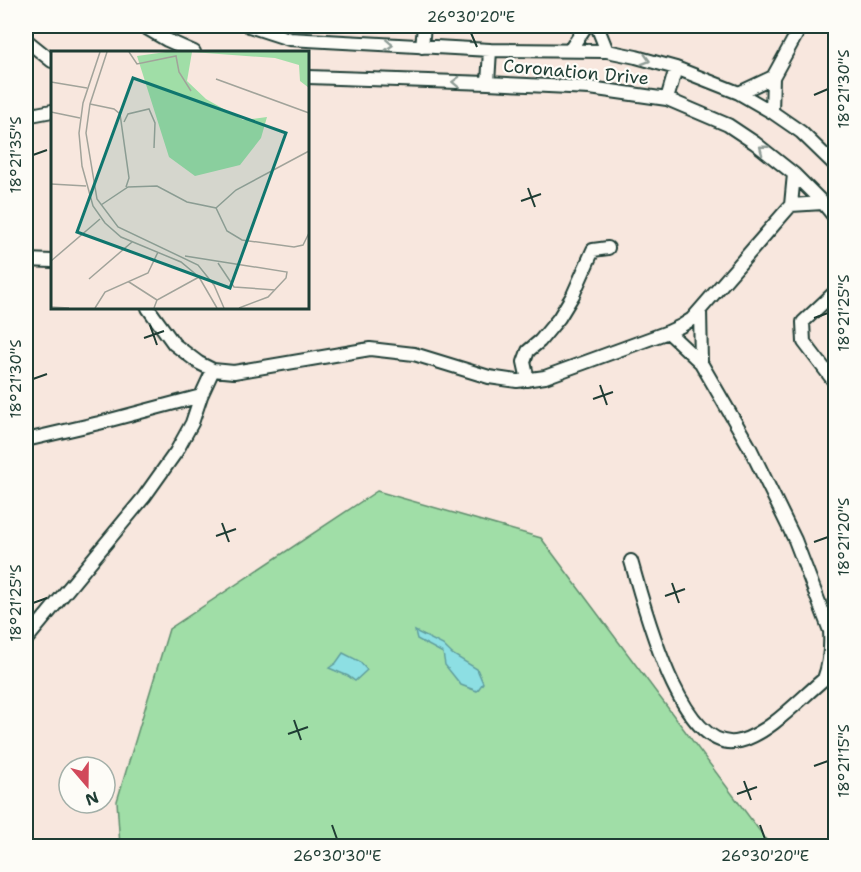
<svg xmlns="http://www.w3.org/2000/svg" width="861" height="872" font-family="'Shantell Sans',sans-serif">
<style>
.green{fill:#a0dea7;stroke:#608e6e;stroke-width:1.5}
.water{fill:#8ddfe3;stroke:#619e9d;stroke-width:1.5}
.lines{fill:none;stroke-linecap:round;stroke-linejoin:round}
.minor-casing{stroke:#1f3d34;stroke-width:16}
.minor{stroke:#fdfcf7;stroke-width:12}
.oneway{stroke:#8e9c96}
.ticks{fill:none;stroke:#1f3d34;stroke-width:2}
.labels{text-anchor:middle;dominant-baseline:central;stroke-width:4.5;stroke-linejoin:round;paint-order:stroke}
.street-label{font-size:18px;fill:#1f3d34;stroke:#fdfcf7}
.inset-road{fill:none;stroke:#a1a39a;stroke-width:1.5}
.view{fill:#0f766e;fill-opacity:0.15;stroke:#0f766e;stroke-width:3}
.inset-edge{fill:none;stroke:#1f3d34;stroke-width:3}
.neatline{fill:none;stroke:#1f3d34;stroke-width:2}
.ticks-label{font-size:15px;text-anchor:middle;fill:#1f3d34}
</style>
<rect width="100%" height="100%" fill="#f8e7de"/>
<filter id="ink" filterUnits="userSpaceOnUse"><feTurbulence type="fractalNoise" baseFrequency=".0167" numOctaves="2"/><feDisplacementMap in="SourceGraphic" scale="12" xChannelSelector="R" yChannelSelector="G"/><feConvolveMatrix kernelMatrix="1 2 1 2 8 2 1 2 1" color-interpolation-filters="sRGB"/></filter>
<g filter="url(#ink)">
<!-- green -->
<path class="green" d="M377,491L541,538L771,846H120L117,801L169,629Z"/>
<!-- water -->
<path class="water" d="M415,631L443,645L452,654L477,669L483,683L477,691L461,685L445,665L443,653L417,639Z
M343,653L359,661L367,670L355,681L348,676L329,668L336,663Z"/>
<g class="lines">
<defs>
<path id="minor" d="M143,26L167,40L194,52
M249,26L289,39L490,50L607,51L636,57L676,68L739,93L772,112L801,132L836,166
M597,26L607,51
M26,40L52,61
M422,47L424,26
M570,50L586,26
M308,77L488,83L590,88L667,99L728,125L755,143L794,174L823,203L836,219
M488,83L490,50
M739,93L773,77
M667,99L676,68
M772,112L773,77L801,26
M26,116L52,111
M791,205L823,203
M26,260L52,261
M836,291L803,322L804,342L836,384
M148,308L174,344L199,363L213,370L234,372L370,349L414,354L489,377L517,381L545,377L668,332L681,326L692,319L791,205L794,174
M700,310L701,363L749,446L795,540L830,631L835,636
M668,332L701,363
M528,380L524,362L528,351L540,341L559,318L573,295L593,250L608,248
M26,440L99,423L201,396
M631,561C643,601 680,757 740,741C770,733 800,699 824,679C830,663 831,648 830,631
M26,640L144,497L176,452L192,423L201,396L213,370"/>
</defs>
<!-- minor casing -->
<use href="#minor" class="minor-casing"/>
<!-- minor -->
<use href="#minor" class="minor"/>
</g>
<!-- one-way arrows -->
<defs><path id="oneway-chevron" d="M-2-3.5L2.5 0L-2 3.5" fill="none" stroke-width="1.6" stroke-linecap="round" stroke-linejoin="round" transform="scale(1.5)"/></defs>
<g class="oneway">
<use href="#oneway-chevron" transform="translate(389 45) rotate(3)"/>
<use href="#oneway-chevron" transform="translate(646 60) rotate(16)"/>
<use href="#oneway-chevron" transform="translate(456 82) rotate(-178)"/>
<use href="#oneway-chevron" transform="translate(763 149) rotate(-142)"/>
</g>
</g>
<!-- ticks -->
<path class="ticks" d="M471,33L477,47M814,95L828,89M33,155L47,150M528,188L535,207M521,201L541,194M814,318L828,313M150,325L157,345M144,338L164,331M33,379L47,374M600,385L607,405M593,399L613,392M222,523L229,542M216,536L236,529M814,542L828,537M672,583L679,603M665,596L685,589M33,603L47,598M294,720L301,740M288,734L308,727M814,766L828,761M744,781L751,800M737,794L757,787M332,825L337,839M760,825L765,839"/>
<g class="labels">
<!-- street labels -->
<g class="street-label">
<text transform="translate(576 72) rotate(5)">Coronation Drive</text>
</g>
</g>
<!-- overview -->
<g transform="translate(51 51)">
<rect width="258" height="258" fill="#f8e7de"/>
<path d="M115,1H258V37L249,30L248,14L224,7L141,1L136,30L155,48L192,69L216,66L210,87L189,114L144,125L118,106L86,5Z" fill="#a0dea7"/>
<path class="inset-road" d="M49,1L32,52L28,82L31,115L42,155L54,172L70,186L130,211L148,226L166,257M56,1L39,53L35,82L46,148L67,176L147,214L163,234L173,257M78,1L86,13L125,5L128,21L140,40M165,28L258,62M0,31L36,37M39,53L63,58L69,63L78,127L75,136M0,61L29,67M73,71L77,63L98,58L104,72L103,97M0,133L35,135M50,154L77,136L106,135L136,151L165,157L176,180L191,189L243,196L252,194L258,182M165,157L185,139L258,100M134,205L236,221L235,227L217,246L188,257M0,210L49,168M167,212L183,236L224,239M38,228L81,191M78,231L106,249M0,256L18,257M44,257L54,241L97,222L107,201M103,257L106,249L148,226"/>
<path class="view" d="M82,27L235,82L179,237L26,181Z"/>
<rect width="258" height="258" class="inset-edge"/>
</g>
<!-- margin -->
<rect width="861" height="872" fill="none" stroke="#fdfcf7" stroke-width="66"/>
<!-- north arrow -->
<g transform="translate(87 785) rotate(160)"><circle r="28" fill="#fdfcf7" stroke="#a4b0a9" stroke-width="1.5"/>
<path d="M0-4.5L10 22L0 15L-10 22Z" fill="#d1495b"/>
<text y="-9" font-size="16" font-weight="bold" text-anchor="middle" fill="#1f3d34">N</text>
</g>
<rect x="33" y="33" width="795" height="806" class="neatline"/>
<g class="ticks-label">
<text x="471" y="22">26°30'20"E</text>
<text transform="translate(844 89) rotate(-90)" y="5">18°21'30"S</text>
<text transform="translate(16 155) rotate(-90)" y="5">18°21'35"S</text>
<text transform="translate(844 313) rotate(-90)" y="5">18°21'25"S</text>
<text transform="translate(16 379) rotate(-90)" y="5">18°21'30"S</text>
<text transform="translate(844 537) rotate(-90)" y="5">18°21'20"S</text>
<text transform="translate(16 603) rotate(-90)" y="5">18°21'25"S</text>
<text transform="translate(844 761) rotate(-90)" y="5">18°21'15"S</text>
<text x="337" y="861">26°30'30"E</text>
<text x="765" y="861">26°30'20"E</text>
</g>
</svg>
